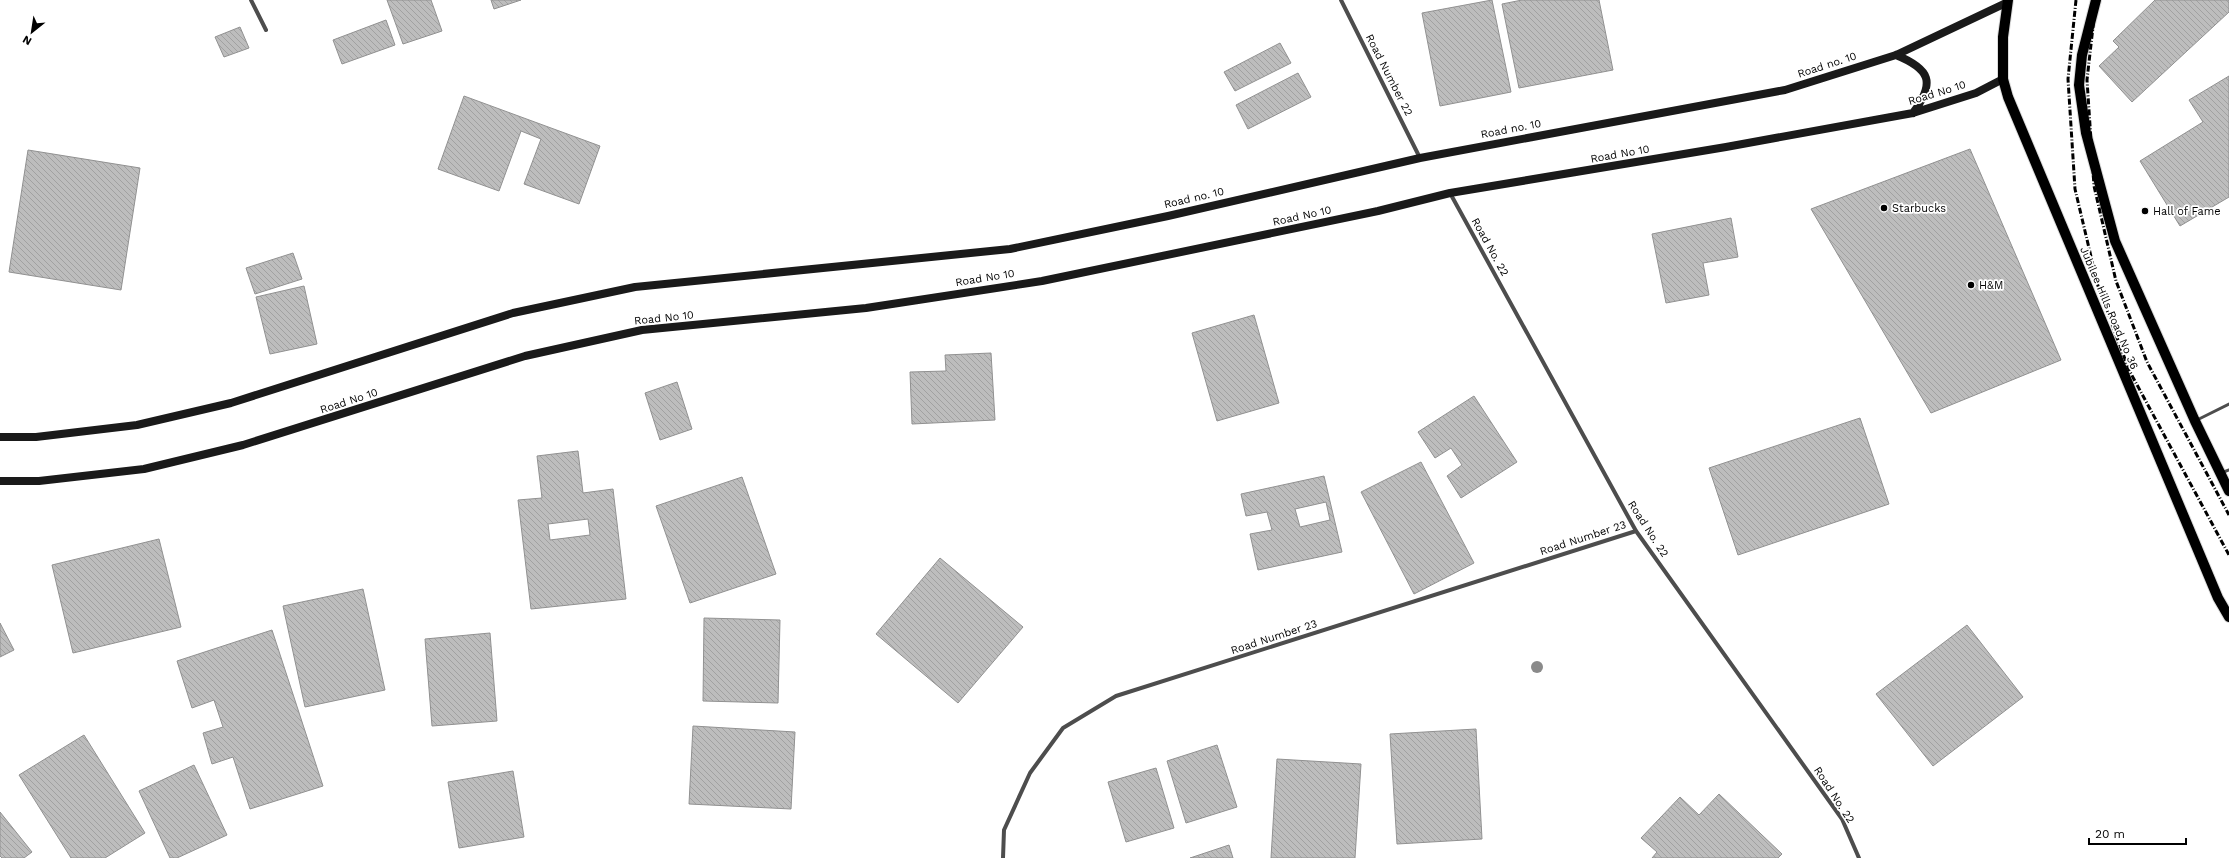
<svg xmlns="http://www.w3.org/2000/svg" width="2229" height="858" font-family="'Work Sans',sans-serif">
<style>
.building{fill:url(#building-back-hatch);stroke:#919191;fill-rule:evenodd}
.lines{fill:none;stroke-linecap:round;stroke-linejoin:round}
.primary-casing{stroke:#dbdbdb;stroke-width:12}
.service{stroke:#4d4d4d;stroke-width:3}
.minor{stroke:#4d4d4d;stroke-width:4}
.secondary{stroke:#1a1a1a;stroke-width:8}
.primary{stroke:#000;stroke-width:10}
.rail{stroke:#000;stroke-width:3;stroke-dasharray:6 2 1 2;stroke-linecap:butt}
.tree{fill:#8a8a8a}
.poi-dot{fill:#000;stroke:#fff;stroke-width:1.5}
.labels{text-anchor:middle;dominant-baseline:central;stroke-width:3.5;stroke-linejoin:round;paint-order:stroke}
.street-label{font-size:11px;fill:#000;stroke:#fff}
.poi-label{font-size:11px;fill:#000;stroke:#fff;text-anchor:start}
</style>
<defs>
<pattern id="building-back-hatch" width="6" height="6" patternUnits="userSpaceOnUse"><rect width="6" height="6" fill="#bdbdbd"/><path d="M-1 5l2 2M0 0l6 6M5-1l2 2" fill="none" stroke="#a1a1a1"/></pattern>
</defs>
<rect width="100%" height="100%" fill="#fff"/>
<!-- building -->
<path class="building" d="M387,0H431L442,31L403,44Z
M491,0H521L494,9Z
M1492,0L1511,92L1440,106L1422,13Z
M1522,0H1599L1613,70L1519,88L1502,4Z
M2155,0H2229V12L2132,102L2099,66L2119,47L2113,41Z
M386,20L395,45L342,64L333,40Z
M240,27L249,48L224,57L215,37Z
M1280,43L1291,63L1235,91L1224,72Z
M1298,73L1311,97L1248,129L1236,105Z
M2229,76V197L2180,226L2140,161L2203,122L2189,100Z
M464,96L600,146L579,204L524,184L541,139L521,131L499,191L438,169Z
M1970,149L2061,360L1931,413L1811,209Z
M28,150L140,168L121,290L9,272Z
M1731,218L1738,257L1703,263L1709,295L1666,303L1652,234Z
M293,253L302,279L255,294L246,268Z
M304,286L317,344L270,354L256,297Z
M1254,315L1279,403L1217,421L1192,333Z
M991,353L995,420L912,424L910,372L946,371L945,355Z
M677,382L692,429L660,440L645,393Z
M1474,396L1517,462L1461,498L1447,476L1462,465L1451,448L1435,458L1418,432Z
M1860,418L1889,504L1738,555L1709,468Z
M578,451L583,493L613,489L626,599L531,609L518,500L542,498L537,456ZM588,519L590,535L550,540L548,524Z
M1421,462L1474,563L1414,594L1361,492Z
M1324,476L1342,552L1258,570L1250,534L1272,530L1267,512L1246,516L1241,494ZM1326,502L1330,520L1300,527L1295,509Z
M742,477L776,574L690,603L656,506Z
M159,539L181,627L73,653L52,565Z
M940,558L1023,627L958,703L876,634Z
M363,589L385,690L305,707L283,606Z
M704,618L780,620L778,703L703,701Z
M0,623L14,650L0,657Z
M1967,625L2023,697L1933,766L1876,694Z
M272,630L323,786L250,809L233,757L212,764L203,733L223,727L214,700L192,708L177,661Z
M490,633L497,721L432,726L425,639Z
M693,726L795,732L791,809L689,804Z
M1476,729L1482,839L1397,844L1390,734Z
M84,735L145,833L105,858H71L19,775Z
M1217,745L1237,807L1186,823L1167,761Z
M1277,759L1361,764L1355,858H1271Z
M194,765L227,835L177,858H170L139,791Z
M1156,768L1174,828L1126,842L1108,782Z
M513,771L524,837L459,848L448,782Z
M1719,794L1782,854L1778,858H1652L1657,852L1641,838L1680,797L1699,815Z
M0,812L32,852L24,858H2L0,856Z
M1229,845L1233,858H1190Z"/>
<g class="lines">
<defs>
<path id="primary" d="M2008,0L2003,37V79L2008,97L2218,598L2229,617
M2096,0L2082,55L2079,85L2086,133L2115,241L2195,421L2229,491"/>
</defs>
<!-- primary casing -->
<use href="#primary" class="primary-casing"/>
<!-- service -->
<path class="service" d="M2197,420L2229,404
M2221,473L2229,470"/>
<!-- minor -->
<path class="minor" d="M251,0L266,30
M1341,0L1420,158
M1450,193L1636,531L1842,819L1859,858
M1003,858L1004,830L1030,773L1063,728L1116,696L1636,531"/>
<!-- secondary -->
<path class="secondary" d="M1896,55C1930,69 1936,82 1913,113
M0,437H36L137,425L231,403L513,313L635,287L1010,249L1168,216L1420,158L1785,90L1896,55L2006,3
M0,481H39L144,469L243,445L525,356L642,330L866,308L1042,281L1378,211L1450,193L1726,147L1913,113L1976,93L2003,79"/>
<!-- primary -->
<use href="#primary" class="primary"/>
<!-- rail -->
<path class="rail" d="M2076,0L2068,79L2075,189L2098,286L2129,370L2229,555
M2096,0L2087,80L2094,186L2116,281L2147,362L2229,515"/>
</g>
<!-- trees -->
<circle class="tree" cx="1537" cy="667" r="6"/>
<!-- markers -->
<g class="poi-dot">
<circle cx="1884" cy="208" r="4"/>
<circle cx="2145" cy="211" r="4"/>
<circle cx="1971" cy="285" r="4"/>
</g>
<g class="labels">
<!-- street labels -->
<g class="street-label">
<text transform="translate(1827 65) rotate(-18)">Road no. 10</text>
<text transform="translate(1389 75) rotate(63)">Road Number 22</text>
<text transform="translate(1937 93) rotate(-17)">Road No 10</text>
<text transform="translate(1511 129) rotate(-11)">Road no. 10</text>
<text transform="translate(1620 154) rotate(-10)">Road No 10</text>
<text transform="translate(1194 198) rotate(-13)">Road no. 10</text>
<text transform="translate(1302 216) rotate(-12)">Road No 10</text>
<text transform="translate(1490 247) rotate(61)">Road No. 22</text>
<text transform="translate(985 278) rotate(-9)">Road No 10</text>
<text transform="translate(2109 308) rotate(67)">Jubilee Hills Road No 36</text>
<text transform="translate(664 318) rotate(-6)">Road No 10</text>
<text transform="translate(349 401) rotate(-18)">Road No 10</text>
<text transform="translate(1648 529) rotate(57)">Road No. 22</text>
<text transform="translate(1583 538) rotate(-18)">Road Number 23</text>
<text transform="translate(1274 637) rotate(-18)">Road Number 23</text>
<text transform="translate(1834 795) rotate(57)">Road No. 22</text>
</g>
<!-- poi labels -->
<g class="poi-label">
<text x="1892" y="208">Starbucks</text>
<text x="2153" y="211">Hall of Fame</text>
<text x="1979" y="285">H&amp;M</text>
</g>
</g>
<!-- north arrow -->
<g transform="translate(32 32) rotate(210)" stroke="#ffffff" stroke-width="3" paint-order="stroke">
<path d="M0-3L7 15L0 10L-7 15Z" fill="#000000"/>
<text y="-6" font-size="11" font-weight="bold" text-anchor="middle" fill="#000000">N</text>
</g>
<!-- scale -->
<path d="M2089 838v6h97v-6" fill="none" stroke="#000000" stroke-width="2"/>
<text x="2095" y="838" font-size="12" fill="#000000" stroke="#ffffff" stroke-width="3" paint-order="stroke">20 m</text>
</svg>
